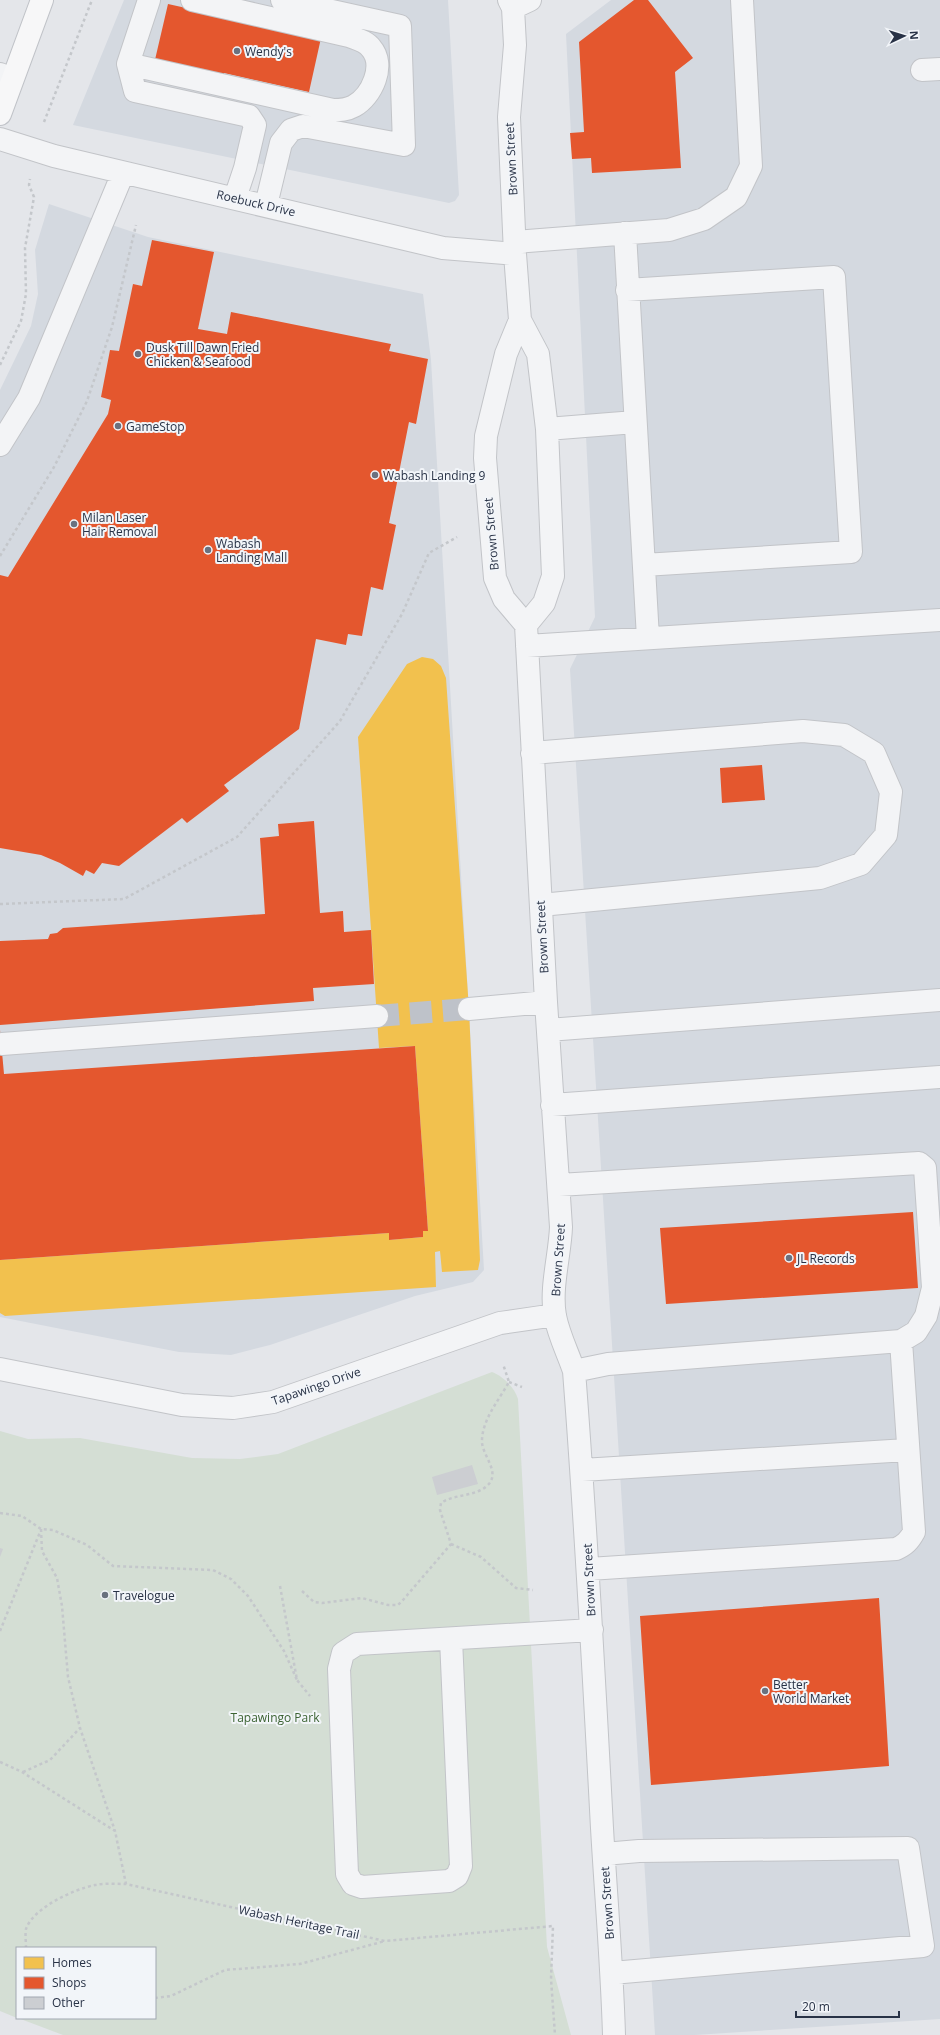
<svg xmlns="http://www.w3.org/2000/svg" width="940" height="2035" font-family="'Open Sans',sans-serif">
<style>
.built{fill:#d4d9e0}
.green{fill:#d4ded4}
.homes{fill:#f2c14e}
.shops{fill:#e4572e}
.building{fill:#ccced2}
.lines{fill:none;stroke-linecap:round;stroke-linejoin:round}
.minor-tunnel{stroke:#bec2c9;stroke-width:22;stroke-dasharray:22 11;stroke-linecap:butt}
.minor-casing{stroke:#c2c4c8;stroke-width:24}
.major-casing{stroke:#c0c3c8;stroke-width:24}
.path{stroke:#c4c7cb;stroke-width:2.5;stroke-dasharray:3 3;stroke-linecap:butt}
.minor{stroke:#f3f4f6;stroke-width:22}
.major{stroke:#f7f7f8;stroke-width:22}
.poi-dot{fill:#6a717f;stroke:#f2f5f9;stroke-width:1.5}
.labels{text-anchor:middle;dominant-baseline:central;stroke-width:4;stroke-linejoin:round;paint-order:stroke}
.poi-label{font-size:12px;fill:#283246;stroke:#f2f5f9;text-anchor:start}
.street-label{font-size:12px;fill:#283246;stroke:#f2f5f9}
.park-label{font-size:12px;fill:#3c6333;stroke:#f2f5f9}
</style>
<rect width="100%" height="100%" fill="#e4e6ea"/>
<!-- built -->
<path class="built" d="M124,0H448L459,195L455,201L449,203L73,125Z
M611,0H940V2019L695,2035H655L570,669L595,617L566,34Z
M49,204L148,237L423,294L431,360L484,1270L473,1282L415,1296L270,1345L231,1355L179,1352L0,1317V390L31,326L38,294L35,250Z"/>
<!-- green -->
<path class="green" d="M492,1372C503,1376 515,1388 518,1399L547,1947L571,2035H63L18,2018H155V1948H17V2018L0,2011V1431L28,1439L80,1438L192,1458L240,1459L278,1454Z"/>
<!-- homes -->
<path class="homes" d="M422,657L433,659L441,666L446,678L469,1009L480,1260L478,1270L442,1272L440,1251L435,1252L436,1287L5,1316L0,1313V1260L389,1233V1240L423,1237V1231H428L415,1046L379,1048L358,737L407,664Z"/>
<!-- shops -->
<path class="shops" d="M634,0H648L693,58L675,72L681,168L592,173L591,158L572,159L570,133L584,132L579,42Z
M168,4L321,38L309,92L224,73L222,79L154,64Z
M152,240L214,252L198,329L227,334L231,312L391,344L389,351L428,359L416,424L409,422L389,523L396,525L383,590L371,587L362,636L348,634L346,645L316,639L299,729L224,785L229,791L187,823L182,818L119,866L102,863L94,874L86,870L83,876L60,863L41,855L0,848V575L8,577L108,414L111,400L101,397L110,350L119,351L133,284L142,286Z
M762,765L765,800L722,803L720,768Z
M314,821L320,913L343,911L344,932L371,930L374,984L313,988L314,1001L0,1025V941L48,939L50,934L57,933L63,928L265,914L260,838L279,836L278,824Z
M0,1030L4,1074L415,1046L428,1231H423V1237L389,1240V1233L0,1260Z
M913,1212L918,1288L666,1304L660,1228Z
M879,1598L889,1766L651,1785L640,1616Z"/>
<!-- building -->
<path class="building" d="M472,1465L478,1484L437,1495L432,1477Z
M0,1548L3,1549L0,1557Z"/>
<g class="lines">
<!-- minor-tunnel -->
<path class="minor-tunnel" d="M377,1016L469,1009"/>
<defs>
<path id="minor" d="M149,0L128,64L135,91L249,116L255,125L245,168L235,198
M509,0L513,8L515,45L509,117L515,254L520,320L538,354L547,429L553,576L544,603L526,625
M513,8L530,0
M128,64L333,110C340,110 347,110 354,106C372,96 386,65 371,48C366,41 356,39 349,36L192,0
M922,70L940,69
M0,74L12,79
M0,139L54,156L443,248L515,254
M266,205L281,143L291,130L303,126L404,145L400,26L282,0
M625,233L648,638
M515,242L669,230L704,219L736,197L751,166L742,0
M627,290L834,277L851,552L644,565
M520,320L506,354L486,436L485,458L495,578L504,599L526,625L546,1002L561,1227C560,1255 550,1288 555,1316C559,1336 568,1353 574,1371C586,1524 594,1676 602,1828C606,1897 612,1966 614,2035
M547,429L635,422
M0,445L29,398L123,173
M527,646L940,620
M532,753L803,731L844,735L874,753L891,792L886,835L861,864L820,878L541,905
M469,1009L546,1002
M548,1030L940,1000
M2,1044L377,1016
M552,1105L940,1077
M559,1185L919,1163L925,1168L933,1288L926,1316L916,1332L901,1341
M0,1369L182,1405L233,1408L273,1402L500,1323L555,1315
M574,1371L608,1364L901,1341L914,1532C909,1541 905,1545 896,1549L589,1569
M582,1470L907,1450
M451,1639L461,1866L457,1876L449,1881L362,1887L353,1884L347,1874L339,1669L343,1653L357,1644L592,1630
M604,1854L639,1851L908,1848L923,1946L612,1973"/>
<path id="major" d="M0,114L42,0"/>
</defs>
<!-- minor casing -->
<use href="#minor" class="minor-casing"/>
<!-- major casing -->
<use href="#major" class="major-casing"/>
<!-- path -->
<path class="path" d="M44,122L92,0
M0,365L21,321L26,294L25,248L34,197L29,185L30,179
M0,556L54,467L87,401L112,327L136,225
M0,904L124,899L237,837L340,721L402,614L429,553L457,537
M509,1382L522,1387
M0,1513L22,1516L41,1529L53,1530L87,1545L113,1566L213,1570L231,1579L248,1596L284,1651L297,1680
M41,1529L42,1551L57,1578L62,1606L68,1677L80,1728L115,1831
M451,1544L481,1557L516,1588L533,1590
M280,1586L297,1680L310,1696
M302,1591L314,1602L322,1603L362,1598L388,1605H398L403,1600L451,1544L440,1510L441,1503C454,1494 474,1497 487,1486C501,1473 484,1458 482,1443C481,1421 499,1400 509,1382L503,1364
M0,1631L40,1532
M0,1762L22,1772L115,1831L126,1884L385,1941L553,1926L551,1979L555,2035
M23,1772L50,1760L80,1728
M26,1948C26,1943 25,1934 26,1929C33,1908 74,1889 95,1885C105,1883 116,1884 126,1884
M155,1998L171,1996L225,1970L300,1964L385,1941"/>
<!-- minor -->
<use href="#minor" class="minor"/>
<!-- major -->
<use href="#major" class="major"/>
</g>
<!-- markers -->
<g class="poi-dot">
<circle cx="237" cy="51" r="4"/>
<circle cx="138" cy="354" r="4"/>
<circle cx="118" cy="426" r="4"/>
<circle cx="375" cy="475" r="4"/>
<circle cx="74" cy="524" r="4"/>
<circle cx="208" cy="550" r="4"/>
<circle cx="789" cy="1258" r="4"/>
<circle cx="105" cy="1595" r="4"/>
<circle cx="765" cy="1691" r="4"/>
</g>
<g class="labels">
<!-- poi labels -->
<g class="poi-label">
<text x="245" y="51">Wendy's</text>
<text x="146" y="347">Dusk Till Dawn Fried<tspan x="146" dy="14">Chicken &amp; Seafood</tspan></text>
<text x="126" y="426">GameStop</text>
<text x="383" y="475">Wabash Landing 9</text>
<text x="82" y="517">Milan Laser<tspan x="82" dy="14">Hair Removal</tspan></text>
<text x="216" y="543">Wabash<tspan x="216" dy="14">Landing Mall</tspan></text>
<text x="797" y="1258">JL Records</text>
<text x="113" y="1595">Travelogue</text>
<text x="773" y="1684">Better<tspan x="773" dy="14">World Market</tspan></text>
</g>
<!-- street labels -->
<g class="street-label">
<text transform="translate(511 159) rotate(-93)">Brown Street</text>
<text transform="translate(256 203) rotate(13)">Roebuck Drive</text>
<text transform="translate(491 534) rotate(-95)">Brown Street</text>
<text transform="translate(542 937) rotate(-93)">Brown Street</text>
<text transform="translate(558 1260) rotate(-86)">Brown Street</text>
<text transform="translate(316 1386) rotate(-19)">Tapawingo Drive</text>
<text transform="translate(589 1580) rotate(-93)">Brown Street</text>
<text transform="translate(607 1903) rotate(-94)">Brown Street</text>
<text transform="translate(299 1922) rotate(12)">Wabash Heritage Trail</text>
</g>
<!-- park labels -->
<g class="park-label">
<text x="275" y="1717">Tapawingo Park</text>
</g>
</g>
<!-- legend -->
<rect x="16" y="1947" width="140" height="72" fill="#f2f5f9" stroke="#a1a7b1"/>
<rect x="24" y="1957" width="20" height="12" fill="#f2c14e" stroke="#a1a7b1"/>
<text x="52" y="1967" font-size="12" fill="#283246">Homes</text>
<rect x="24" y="1977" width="20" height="12" fill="#e4572e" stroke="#a1a7b1"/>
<text x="52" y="1987" font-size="12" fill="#283246">Shops</text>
<rect x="24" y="1997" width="20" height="12" fill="#ccced2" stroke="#a1a7b1"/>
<text x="52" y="2007" font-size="12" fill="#283246">Other</text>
<!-- north arrow -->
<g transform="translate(904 36) rotate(86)" stroke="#f2f5f9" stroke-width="3" paint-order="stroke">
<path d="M0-3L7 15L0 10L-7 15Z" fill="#283246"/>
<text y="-6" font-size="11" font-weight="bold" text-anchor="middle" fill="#283246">N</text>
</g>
<!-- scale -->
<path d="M796 2011v6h103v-6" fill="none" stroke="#283246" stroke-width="2"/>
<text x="802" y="2011" font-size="12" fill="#283246" stroke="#f2f5f9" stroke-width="3" paint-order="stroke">20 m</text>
</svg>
